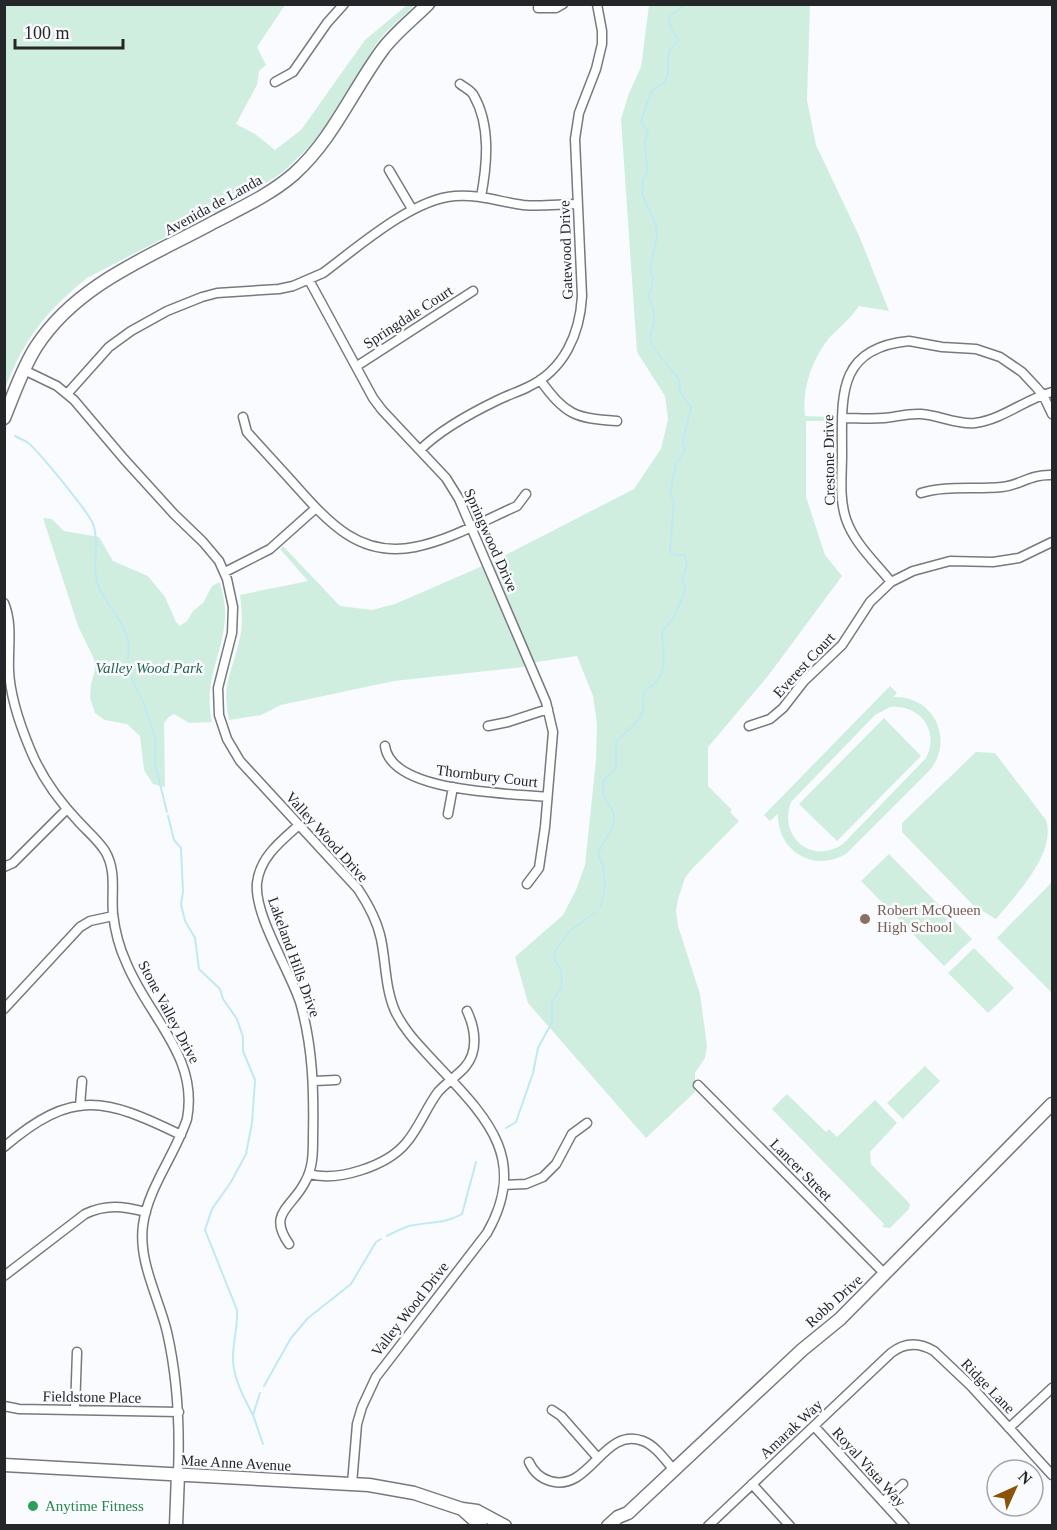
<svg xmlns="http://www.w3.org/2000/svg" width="1057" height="1530" font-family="Georgia,serif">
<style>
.green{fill:#d0eedf;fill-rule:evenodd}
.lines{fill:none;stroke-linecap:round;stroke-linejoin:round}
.stream{stroke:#c0e9f3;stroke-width:2}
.street-casing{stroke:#767980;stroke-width:11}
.secondary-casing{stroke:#767980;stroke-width:15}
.street{stroke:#fff;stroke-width:8}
.secondary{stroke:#fff;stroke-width:12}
.education-dot{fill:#8d6e63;stroke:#f9fbfe;stroke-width:2}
.leisure-dot{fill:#2e9e5b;stroke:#f9fbfe;stroke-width:2}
.labels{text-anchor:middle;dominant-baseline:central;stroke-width:5;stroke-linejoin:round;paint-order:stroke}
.street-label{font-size:15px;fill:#242628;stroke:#f9fbfe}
.park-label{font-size:15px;font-style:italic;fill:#27634c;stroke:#f9fbfe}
.education-label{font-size:15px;fill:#785e54;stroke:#f9fbfe;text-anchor:start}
.leisure-label{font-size:15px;fill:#27864d;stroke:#f9fbfe;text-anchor:start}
</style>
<rect width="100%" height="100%" fill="#f9fbfe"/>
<!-- green -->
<path class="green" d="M5,4L285,5L257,47L266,65L259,71L257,85L236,124L255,134L275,150L301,130L365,40L407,5H415L386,32L376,44L322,131L307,149L283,172L249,194L87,278C47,310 23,340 5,389Z
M649,5H810L807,100L816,145L860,238L889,311L859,306C851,318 840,327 830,337C812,359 802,389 805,416L834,417V421H806V497L825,555L842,576L768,676L708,747V786L732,810L730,812L739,821L692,869L685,878L678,899L676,911L678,926L700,994L707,1046L705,1058L695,1073V1092L646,1138L528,1003L515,957L563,915L576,890L585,865L596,760L597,724L593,696L577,656L537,662L523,667L394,681L281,705L261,715L229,720C221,682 233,672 240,637C243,623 242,610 240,595L308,581L280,549L283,546L340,606L372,610L395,604L494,561L634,489L661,449L668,419L665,396L637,352L621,119L629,93L641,67Z
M43,518L52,519L64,531L99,537L113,561L148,576L165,597L176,622L180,626L187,621L193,611L203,603L212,586L220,582C223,594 226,606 225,619C222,658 203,680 212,722L189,723L174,714L169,717L164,723L165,787L153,784L144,770L140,736L127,724L105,720L95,713L90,698L91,684L95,670L94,659L78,626Z
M890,686L897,693L893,697C933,695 955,739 930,770L846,854C814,873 777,851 778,814L770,821L764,815ZM890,707C920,704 940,731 926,758L843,844C812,865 778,837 791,802L875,715Z
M884,718L921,756L837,841L799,804Z
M976,752L995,753L1046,820C1057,853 1015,896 996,919L974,906L902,832V823Z
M889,854L972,939L944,966L861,881Z
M1052,882V993L997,938Z
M974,948L1014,988L988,1013L948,973Z
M925,1066L940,1081L903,1119L887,1103Z
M787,1094L826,1132L829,1129L837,1137L875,1100L897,1123L870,1152L871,1164L910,1204L909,1209L890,1228L882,1227L884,1224L772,1109Z"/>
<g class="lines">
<!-- stream -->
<path class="stream" d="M15,436C19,438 23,440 27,442C37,449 90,514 93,524C101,545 90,568 99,588C108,606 123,620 128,640C130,646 128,652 128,659C129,673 133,685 141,697
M143,701L155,737V764L167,812
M168,816L174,840L181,848L183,892L181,904L185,921L195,938L199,969L220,989L223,999L237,1019L243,1037V1051L255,1080L252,1123L246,1154L231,1182L212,1209L205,1230L237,1310C238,1328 232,1345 233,1362C235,1382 244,1398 253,1415
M600,907C606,891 607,869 598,855C601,842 612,834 614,821C616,810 607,805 604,795C603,791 603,786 603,781L616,769V742C624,732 637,726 642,713C645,705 642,698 645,690C669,678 664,656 662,633L675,615L686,589L682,581L687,564L684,555H674L670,551L674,501L670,494L676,463L685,451L683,441L691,407L680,392L679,380L653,347L650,338L654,322V312L648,295L651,290L653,279L650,267L657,238L656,225L642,194L643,180L647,172L645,140L648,135L647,130L641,122L651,91L665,82L668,75V59L670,49L679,40L671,28L669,18C673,11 680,11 684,4
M506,1128L516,1122L533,1073L538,1048L552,1022V1001L562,987L561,970L555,961L554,952L570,931L595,912
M387,1236C395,1232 405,1226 414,1225C431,1222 447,1223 462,1214L476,1162
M264,1386L291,1338L308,1318L351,1284L376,1242L381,1239
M260,1393L253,1415L263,1444"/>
<defs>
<path id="street" d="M538,8H556L563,4
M275,82L293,72L327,23L344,4
M460,84C465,88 472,91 474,96C491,126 487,165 481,197
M389,170L412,209
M309,280L373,398L382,410L446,478L459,499L546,702L553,732L545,827L539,868L527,884
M357,366L473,291
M24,370L57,386L74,400L124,459L174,514L203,542L219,561L227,579L233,607L232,633L218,688L219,715L227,739L240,761L358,889C368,904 377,920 381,939C386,963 385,988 395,1011C403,1028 415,1041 428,1055C478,1110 533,1153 487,1233L376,1377L362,1407L357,1424L352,1484
M540,380C566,415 574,418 617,421
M67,394L109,347L131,331L167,311L202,297L217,293L279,289L293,286L323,273C358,247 412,199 455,196C478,194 501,202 523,205C541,207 560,204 578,204
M243,417L247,432C263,450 280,468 296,486C329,523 360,558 415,547C450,540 485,520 517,506L526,494
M842,418C856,418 870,419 884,418C896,417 908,413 921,414C939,415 957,425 975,423C1004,419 1025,399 1052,392
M420,450C441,429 471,413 498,400C508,395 518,392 528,387C564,370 580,334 582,296L575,139L579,113L596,69L602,44V31L597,4
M921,493C945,485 976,490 1002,487C1021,485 1030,474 1052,475
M225,572L270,549L316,508
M891,582C875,562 854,543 846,519C839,498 842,476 842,454C842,397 836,348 909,341L942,347L976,349L1000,357L1022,372L1036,387L1043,395L1052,414
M4,603C13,624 8,648 9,670C10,697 20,725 30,749C41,776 58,800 78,821C87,831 98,840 105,851C117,871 111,893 113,914C115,931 119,947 126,962C148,1017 199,1056 187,1119C175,1155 148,1188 143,1225C138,1262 159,1298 167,1332C178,1380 180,1426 178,1474
M488,726L508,722L548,709
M749,726L770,719L783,708L804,681L842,645L870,602L891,582L913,571L950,561L993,562L1019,558L1052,542
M385,746C391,793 509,793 547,797
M448,814L453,787
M4,867L13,863L67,809
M4,1009L80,927L90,921L113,916
M314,1081L336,1080
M698,1085L885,1274
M80,1106L82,1081
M4,1147C73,1088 105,1098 181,1135
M309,1174C338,1182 387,1166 406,1143C419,1128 426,1108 438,1092C446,1083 457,1076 465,1067C479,1051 475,1028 467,1011
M504,1185L526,1184L543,1177L556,1164L572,1134L587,1123
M289,1244C267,1213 292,1208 305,1182C313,1168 313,1153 313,1138C314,1091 313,1047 300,1002C289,969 254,915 257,883C260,857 281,841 299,825
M4,1276L85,1214C106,1204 123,1206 146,1212
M4,1406L19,1409L179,1412
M75,1410L77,1352
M552,1410L561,1416L598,1458
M814,1426L905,1526
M1009,1428L1052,1388
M529,1462C533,1471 540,1478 550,1481C590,1493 603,1426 643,1441C656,1446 665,1460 674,1470
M752,1484L790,1526
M883,1502L903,1484
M708,1526L891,1353C905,1342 919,1342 934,1351L971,1386L1052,1475"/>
<path id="secondary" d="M4,418C14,394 22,369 36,347C77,283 152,256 216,221C243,207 271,194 294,174C333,139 352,91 383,49C396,32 413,19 428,4
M4,1465L369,1485L414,1493L462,1509L477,1511L505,1526
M462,1509L481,1526
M176,1526L178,1474
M608,1526L618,1517L628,1513L802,1350L840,1319L1052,1104"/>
</defs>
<!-- street casing -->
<use href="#street" class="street-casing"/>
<!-- secondary casing -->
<use href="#secondary" class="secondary-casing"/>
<!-- street -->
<use href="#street" class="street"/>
<!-- secondary -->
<use href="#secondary" class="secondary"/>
</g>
<!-- markers -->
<circle class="education-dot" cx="865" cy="919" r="6"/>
<circle class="leisure-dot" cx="33" cy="1506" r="6"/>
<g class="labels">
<!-- street labels -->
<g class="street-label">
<text transform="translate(213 205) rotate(-29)">Avenida de Landa</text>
<text transform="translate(566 250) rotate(-92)">Gatewood Drive</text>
<text transform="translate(408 317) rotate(-33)">Springdale Court</text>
<text transform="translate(829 460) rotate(-91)">Crestone Drive</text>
<text transform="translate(491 540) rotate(66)">Springwood Drive</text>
<text transform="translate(804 665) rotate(-47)">Everest Court</text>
<text transform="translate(487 776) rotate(7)">Thornbury Court</text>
<text transform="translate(327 837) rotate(48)">Valley Wood Drive</text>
<text transform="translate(294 957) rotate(70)">Lakeland Hills Drive</text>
<text transform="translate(169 1012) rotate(62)">Stone Valley Drive</text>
<text transform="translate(801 1170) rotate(45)">Lancer Street</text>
<text transform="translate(834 1301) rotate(-42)">Robb Drive</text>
<text transform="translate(410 1309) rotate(-52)">Valley Wood Drive</text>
<text transform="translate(988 1386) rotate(46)">Ridge Lane</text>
<text transform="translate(92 1397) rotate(1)">Fieldstone Place</text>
<text transform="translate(791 1429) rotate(-43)">Amarak Way</text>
<text transform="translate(236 1463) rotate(3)">Mae Anne Avenue</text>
<text transform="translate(869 1467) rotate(48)">Royal Vista Way</text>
</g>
<!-- park labels -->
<g class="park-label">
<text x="149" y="668">Valley Wood Park</text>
</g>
<!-- education labels -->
<g class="education-label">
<text x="877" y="910">Robert McQueen<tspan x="877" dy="17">High School</tspan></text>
</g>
<!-- leisure labels -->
<g class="leisure-label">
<text x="45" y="1506">Anytime Fitness</text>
</g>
</g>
<!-- border -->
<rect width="1057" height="1530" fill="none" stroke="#242628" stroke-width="12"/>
<!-- north arrow -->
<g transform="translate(1015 1488) rotate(45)"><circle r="28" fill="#f9fbfe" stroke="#a4a6a8" stroke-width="1.5"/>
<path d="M0-4.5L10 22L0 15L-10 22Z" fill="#8b5309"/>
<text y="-9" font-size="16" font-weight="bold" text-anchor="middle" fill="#242628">N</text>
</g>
<!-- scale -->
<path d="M15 39v9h108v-9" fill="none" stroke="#242628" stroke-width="3"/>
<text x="24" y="39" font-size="18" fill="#242628" stroke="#f9fbfe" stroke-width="4.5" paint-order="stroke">100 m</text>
</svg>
